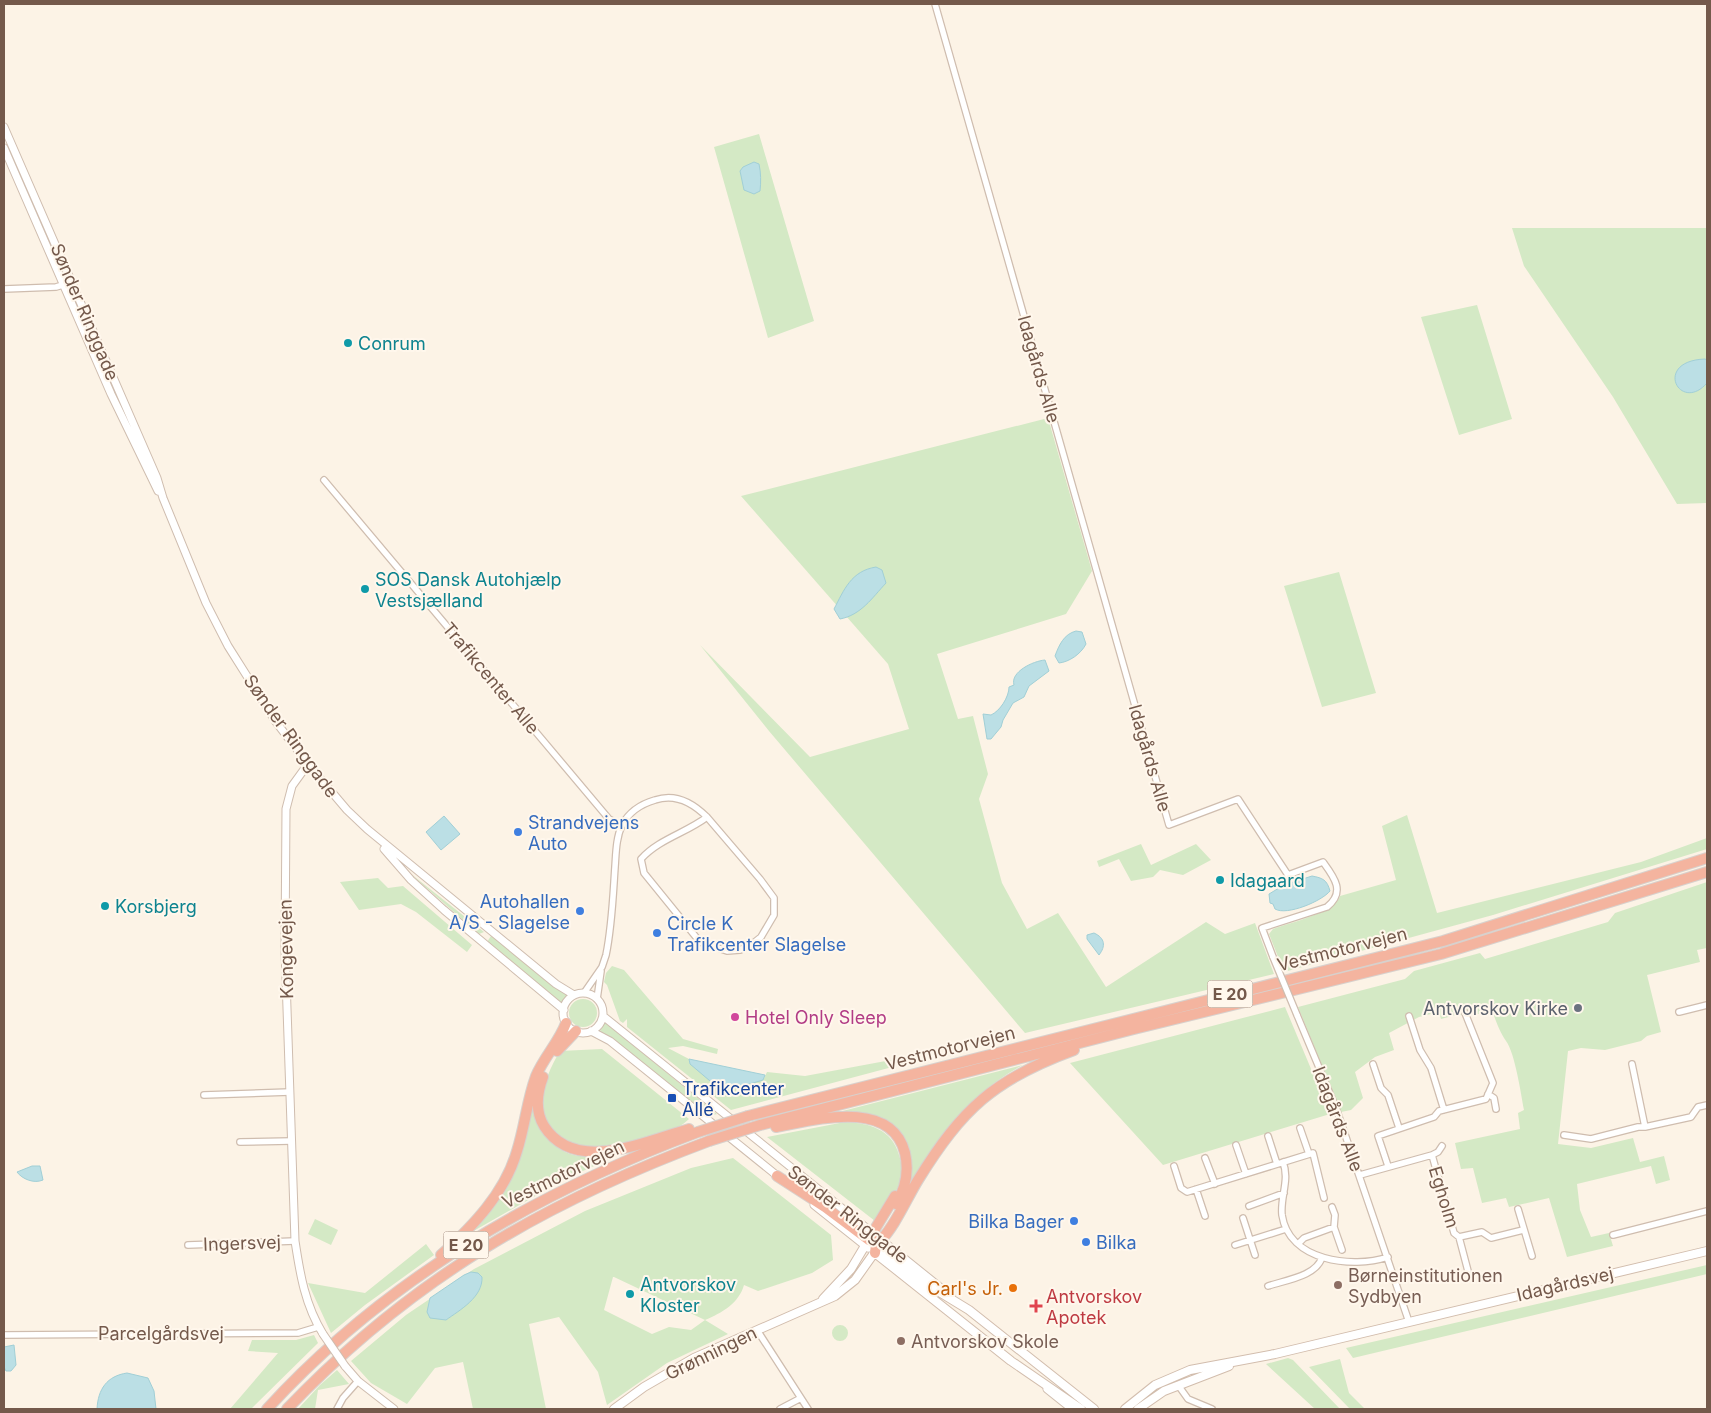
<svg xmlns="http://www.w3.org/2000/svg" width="1711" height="1413" font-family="Inter,sans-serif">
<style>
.green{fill:#d4e9c5;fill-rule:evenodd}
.water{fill:#bbdfe5;stroke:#a1cfd6}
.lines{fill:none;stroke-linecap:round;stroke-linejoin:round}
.minor-casing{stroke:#cfbdaf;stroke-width:8}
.tertiary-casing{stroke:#cfbdaf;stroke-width:9}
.secondary-casing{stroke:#d2bdad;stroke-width:10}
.motorway-casing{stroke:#d8d1cd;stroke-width:12}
.minor{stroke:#fff;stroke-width:5.5}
.tertiary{stroke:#fff;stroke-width:7}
.secondary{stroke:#fff;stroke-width:8}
.motorway{stroke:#f4b49f;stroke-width:10}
.minor-bridge-casing{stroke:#cfbdaf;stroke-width:8;stroke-linecap:butt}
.tertiary-bridge-casing{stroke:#cfbdaf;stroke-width:9;stroke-linecap:butt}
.motorway-bridge-casing{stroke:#d8d1cd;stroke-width:12;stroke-linecap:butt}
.minor-bridge{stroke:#fff;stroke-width:5.5}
.tertiary-bridge{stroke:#fff;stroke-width:7}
.motorway-bridge{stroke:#f4b49f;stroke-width:10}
.culture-dot{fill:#0f9aa8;stroke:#fff7ec;stroke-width:2}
.shop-dot{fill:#3f7fe0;stroke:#fff7ec;stroke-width:2}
.worship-dot{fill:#6b7280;stroke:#fff7ec;stroke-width:2}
.hotel-dot{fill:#d1479c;stroke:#fff7ec;stroke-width:2}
.transit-dot{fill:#1a4fb4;stroke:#fff7ec;stroke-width:2}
.education-dot{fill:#8d6e63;stroke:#fff7ec;stroke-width:2}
.food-dot{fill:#e8710a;stroke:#fff7ec;stroke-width:2}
.health-dot{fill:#e0444e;stroke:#fff7ec;stroke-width:2}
.labels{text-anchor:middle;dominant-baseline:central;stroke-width:4;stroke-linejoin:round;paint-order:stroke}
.shield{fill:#fff7ec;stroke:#9e887b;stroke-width:1}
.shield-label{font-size:16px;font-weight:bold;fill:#74594b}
.street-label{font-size:18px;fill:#74594b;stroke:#fff7ec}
.culture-label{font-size:18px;fill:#0d838f;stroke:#fff7ec;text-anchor:start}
.shop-label{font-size:18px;fill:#366cbe;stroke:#fff7ec;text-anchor:start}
.worship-label{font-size:18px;fill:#5b616d;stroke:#fff7ec;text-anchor:end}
.hotel-label{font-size:18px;fill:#b23c85;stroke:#fff7ec;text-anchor:start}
.transit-label{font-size:18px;fill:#164399;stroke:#fff7ec;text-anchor:start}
.education-label{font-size:18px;fill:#785e54;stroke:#fff7ec;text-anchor:start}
.food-label{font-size:18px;fill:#c56008;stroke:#fff7ec;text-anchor:end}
.health-label{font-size:18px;fill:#be3a42;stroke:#fff7ec;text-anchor:start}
</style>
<rect width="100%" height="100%" fill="#fcf3e6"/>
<!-- green -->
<path class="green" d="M759,134L814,321L768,338L714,147Z
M1512,228H1707V503L1677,504L1613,397L1524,266Z
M1477,305L1512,419L1459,435L1421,317Z
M1048,418L1092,571L1066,614L937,654L958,719L973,716L988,774L979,799L1002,883L1027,929L1058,913L1106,987L1206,922L1225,934L1255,923L1274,974L1025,1033L769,731L700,645L810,757L909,729L888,664L741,496Z
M1339,572L1376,693L1322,707L1284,586Z
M1407,815L1437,913L1641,862L1707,838V849L1493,915L1284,972L1269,934L1273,929C1289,923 1336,912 1340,896L1396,880L1382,826Z
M1141,844L1151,865L1196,844L1211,860L1183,875L1160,870L1153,877L1131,881L1119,859L1099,867L1097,861Z
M406,870L484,932L479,934Z
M378,878L388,888L403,886L472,945L467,952L416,912L401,904L359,910L340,882Z
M1707,882V948L1697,950L1700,962L1647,975L1661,1032L1647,1036L1641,1041L1605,1050L1581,1048L1568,1051L1558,1144L1591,1148L1633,1138L1640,1162L1664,1156L1670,1180L1656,1184L1651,1166L1577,1184L1580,1210L1591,1237L1609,1233L1613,1246L1567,1257L1549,1198L1509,1207L1506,1198L1482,1203L1473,1168L1461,1169L1455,1143L1520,1129L1518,1113L1524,1110C1521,1094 1515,1053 1506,1041C1500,1032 1497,1024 1493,1013L1456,1015L1441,1019L1439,1012L1419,1017L1389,1033L1394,1050L1375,1057L1355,1072L1363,1098L1351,1110L1341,1112L1298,1007L1405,979L1414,971L1480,953L1485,959L1608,922L1615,913Z
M491,936L567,995L562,1004L487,942Z
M612,966L624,970L683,1039L718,1049L717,1054L683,1046L668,1048L689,1059L690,1064L763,1080L767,1072L805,1076L891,1060L896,1062V1066L731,1110L627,1027V1019L623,1023L620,1021L607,985L604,982L606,973Z
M569 1013a14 14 0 1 1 28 0a14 14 0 1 1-28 0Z
M1285,1007L1330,1114L1163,1165L1070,1063Z
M605,1022L717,1114L710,1116L600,1031Z
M602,1049L689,1119C676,1132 655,1136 637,1141C621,1144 601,1151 584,1149C578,1148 572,1143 567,1140C529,1120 542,1081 560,1051Z
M1023,1065C965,1095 939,1141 905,1194C914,1164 915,1152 895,1127L827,1115Z
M533,1101C539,1114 545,1132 554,1143C572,1165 606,1154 630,1150L567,1178L470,1233L520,1159Z
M845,1122C869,1123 892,1129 899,1155C902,1164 903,1173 900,1182C895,1196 883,1210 875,1221L767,1137Z
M733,1158L831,1235L833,1260L812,1273L758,1291L744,1285C739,1303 722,1313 705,1320L728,1334L667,1363L607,1405L598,1372L559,1317L529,1324L546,1409H473L463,1362L435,1368L407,1404L371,1383L351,1361L406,1315L474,1269L585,1211L691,1168ZM613,1277H614L705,1320L691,1330L669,1327L652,1334L604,1310Z
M315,1219L338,1230L331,1245L308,1234Z
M426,1244L434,1255L365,1305L331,1333L308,1283L365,1293Z
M1707,1265V1274L1353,1358L1346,1348Z
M832 1333a8 8 0 1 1 16 0a8 8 0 1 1-16 0Z
M314,1335L318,1343L251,1409H230L278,1353L248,1351L252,1340H296Z
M1288,1358L1293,1360L1340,1409H1315L1266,1364Z
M1340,1359L1349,1393L1365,1409H1350L1309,1367Z
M337,1370L349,1384L318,1390L315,1409H298L320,1385Z"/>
<!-- water -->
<path class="water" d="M754,162L759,164C761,173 761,182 760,191L754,194L744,190L740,171L743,167Z
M1705,359L1707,360V383C1680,414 1652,361 1705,359Z
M876,567L882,570L886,583C872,598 861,615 840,619L834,609C844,590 851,571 876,567Z
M1076,631L1082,632L1086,644C1081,654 1069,662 1059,663L1055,656C1059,645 1064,634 1076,631Z
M1045,660L1049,671L1029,686L1024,697L1013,703L1003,720L1001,727L991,739H987L983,714L991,715C1000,711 1009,697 1009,687L1014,685C1010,672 1033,661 1045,660Z
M444,816L460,834L441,850L426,832Z
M1312,876C1323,878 1327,880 1330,891C1322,901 1287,916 1275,909L1273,904L1270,903L1269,894L1284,885Z
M1094,933C1105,938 1106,946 1099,955L1087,939V935Z
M689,1059L765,1075L763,1080L723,1092L690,1064Z
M32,1166H40L43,1180C34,1184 22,1179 17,1172Z
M471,1272L478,1273L482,1277C483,1297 460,1310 446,1320L430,1318L427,1312L430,1298L464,1275Z
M14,1345L16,1365L11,1371H6L4,1367V1347Z
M127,1373L148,1378L154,1391L156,1409H97C98,1389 107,1376 127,1373Z"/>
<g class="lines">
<defs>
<path id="minor" d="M935,4L1169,825L1238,799L1288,875L1323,862C1334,877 1346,892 1327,907L1262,928L1273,957
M4,289L56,287L73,282
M324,480L609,819L622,826
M584,993L602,967L606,955C612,926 613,896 615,867C616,853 616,838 622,825C629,812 641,804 655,800C675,793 693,803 707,817L760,879L774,898V915L761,937L751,945L740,950L727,951L700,942L644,873L641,859C659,839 686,833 707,817
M597,999L601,971
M1679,1012L1707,1005
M1297,1015L1336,1108L1409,1322
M1409,1016L1420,1050L1431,1068L1444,1110
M1373,1064L1381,1088L1388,1095L1399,1128
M1632,1064L1645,1127
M1488,1094L1494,1098L1496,1109
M204,1095L290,1092
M1300,1128L1309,1154
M1564,1135L1591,1139L1638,1127H1645L1691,1117L1698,1107L1707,1105
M1268,1136L1277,1164
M240,1142L291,1141
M1236,1145L1246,1174
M1432,1155L1454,1233L1459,1237L1482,1232L1491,1238L1523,1230
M1205,1158L1215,1184
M1283,1162C1290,1180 1280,1197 1282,1215C1289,1261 1352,1269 1388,1257
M1174,1166L1181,1188L1187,1192L1313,1153L1324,1198
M1388,1166L1378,1136L1434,1117L1439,1111L1486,1099L1493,1083L1465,1013
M1360,1175L1432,1155L1438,1152L1442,1146
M1196,1189L1205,1216
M1249,1206L1284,1193
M1332,1207L1335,1215L1334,1227L1342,1250
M1518,1209L1532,1256
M1243,1218L1255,1255
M1613,1235L1707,1211
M1459,1237L1468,1271
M1298,1244L1304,1238L1334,1227
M188,1245L295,1241
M1235,1245L1286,1229
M1268,1286C1286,1280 1317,1276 1322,1257
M757,1330L808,1409
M4,1335L298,1333L318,1327
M1178,1385L1188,1399L1212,1409
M337,1409L343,1398L358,1381
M780,1409L801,1398"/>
<path id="tertiary" d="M4,127L157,478L163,498L206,603L228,646L276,722L308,764L347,810L367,829L556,984L574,995
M4,148L111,394L158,491
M308,764L292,786L286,809L285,950L295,1241C300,1274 305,1305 323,1334
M384,849L411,880L444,910L564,1010
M563 1013a20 20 0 1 1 40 0a20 20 0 1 1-40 0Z
M603,1016L951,1296
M591,1031L610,1041L780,1178
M814,1205L868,1248
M345,1366L358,1381L394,1409
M1047,1389L1072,1409"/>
<path id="secondary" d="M866,1246H874L883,1250L928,1285L969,1310L1094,1409
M875,1253L1011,1361L1081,1409
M823,1299L851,1269L875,1229
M614,1409L644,1387L694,1358L835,1296L855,1280L877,1249
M1125,1409L1155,1385L1190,1370L1275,1354L1707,1251
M1138,1409L1164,1391L1229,1366"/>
<path id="motorway" d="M557,1051L576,1031
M543,1077C537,1093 535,1111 544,1126C575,1175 646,1141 689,1129
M748,1116L1443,941L1707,858
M760,1125L1134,1029L1441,954L1707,872
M776,1127C814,1120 891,1098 905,1153C909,1171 906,1188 896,1204
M777,1176L825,1207L869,1240L880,1241C894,1228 907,1198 918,1180C962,1109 994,1079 1074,1050
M875,1229L895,1196
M875,1253L877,1236
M441,1255C473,1226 505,1193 517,1151C525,1126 527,1100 536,1076C544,1057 559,1042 566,1023
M267,1409C384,1281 537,1192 698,1132
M287,1409C410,1280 543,1203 709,1141"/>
</defs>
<!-- minor casing -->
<use href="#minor" class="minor-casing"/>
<!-- tertiary casing -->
<use href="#tertiary" class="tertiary-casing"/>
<!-- secondary casing -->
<use href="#secondary" class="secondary-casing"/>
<!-- motorway casing -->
<use href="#motorway" class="motorway-casing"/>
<!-- minor -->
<use href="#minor" class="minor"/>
<!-- tertiary -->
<use href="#tertiary" class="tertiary"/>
<!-- secondary -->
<use href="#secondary" class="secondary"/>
<!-- motorway -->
<use href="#motorway" class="motorway"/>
<defs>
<path id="minor-bridge" d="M1273,957L1297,1015"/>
<path id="tertiary-bridge" d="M323,1334L345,1366"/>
<path id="motorway-bridge" d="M698,1132L748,1116
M709,1141L760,1125"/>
</defs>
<!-- minor-bridge casing -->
<use href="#minor-bridge" class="minor-bridge-casing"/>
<!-- tertiary-bridge casing -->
<use href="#tertiary-bridge" class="tertiary-bridge-casing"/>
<!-- motorway-bridge casing -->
<use href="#motorway-bridge" class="motorway-bridge-casing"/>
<!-- minor-bridge -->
<use href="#minor-bridge" class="minor-bridge"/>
<!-- tertiary-bridge -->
<use href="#tertiary-bridge" class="tertiary-bridge"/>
<!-- motorway-bridge -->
<use href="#motorway-bridge" class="motorway-bridge"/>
</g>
<!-- markers -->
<g class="culture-dot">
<circle cx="348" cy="343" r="5"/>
<circle cx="365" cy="589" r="5"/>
<circle cx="1220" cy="880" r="5"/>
<circle cx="105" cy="906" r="5"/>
<circle cx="630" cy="1294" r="5"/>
</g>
<g class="shop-dot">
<circle cx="518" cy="832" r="5"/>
<circle cx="580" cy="911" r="5"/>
<circle cx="657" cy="933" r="5"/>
<circle cx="1074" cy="1221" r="5"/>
<circle cx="1086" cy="1242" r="5"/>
</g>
<circle class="worship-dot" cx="1578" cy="1008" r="5"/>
<circle class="hotel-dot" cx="735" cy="1017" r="5"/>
<rect class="transit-dot" x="667" y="1093" width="10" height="10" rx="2.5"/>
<g class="education-dot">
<circle cx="1338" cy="1285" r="5"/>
<circle cx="901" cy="1341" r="5"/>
</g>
<circle class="food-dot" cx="1013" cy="1288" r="5"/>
<path class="health-dot" d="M1033.5 1298.5h5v5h5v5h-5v5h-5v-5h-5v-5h5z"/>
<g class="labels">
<!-- shield labels -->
<g class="shield">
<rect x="1207.5" y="980.5" width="45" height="27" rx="4"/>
<rect x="443.5" y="1231.5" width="45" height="27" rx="4"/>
</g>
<g class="shield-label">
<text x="1230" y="994">E 20</text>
<text x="466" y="1245">E 20</text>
</g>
<!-- street labels -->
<g class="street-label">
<text transform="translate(85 312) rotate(67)">Sønder Ringgade</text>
<text transform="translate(1039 369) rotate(74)">Idagårds Alle</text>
<text transform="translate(491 678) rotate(50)">Trafikcenter Alle</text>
<text transform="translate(291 736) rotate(54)">Sønder Ringgade</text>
<text transform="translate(1150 758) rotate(74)">Idagårds Alle</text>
<text transform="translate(286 949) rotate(-91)">Kongevejen</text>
<text transform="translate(1342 949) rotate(-14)">Vestmotorvejen</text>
<text transform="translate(950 1048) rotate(-14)">Vestmotorvejen</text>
<text transform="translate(1338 1119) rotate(69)">Idagårds Alle</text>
<text transform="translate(563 1174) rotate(-26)">Vestmotorvejen</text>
<text transform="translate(1444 1197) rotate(73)">Egholm</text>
<text transform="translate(848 1214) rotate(38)">Sønder Ringgade</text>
<text transform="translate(242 1243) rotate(-2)">Ingersvej</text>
<text transform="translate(1565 1284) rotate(-13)">Idagårdsvej</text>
<text x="161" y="1333">Parcelgårdsvej</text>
<text transform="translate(711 1353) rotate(-26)">Grønningen</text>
</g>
<!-- culture labels -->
<g class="culture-label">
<text x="358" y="343">Conrum</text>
<text x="375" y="579">SOS Dansk Autohjælp<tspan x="375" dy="21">Vestsjælland</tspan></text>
<text x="1230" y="880">Idagaard</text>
<text x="115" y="906">Korsbjerg</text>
<text x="640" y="1284">Antvorskov<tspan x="640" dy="21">Kloster</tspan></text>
</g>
<!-- shop labels -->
<g class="shop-label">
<text x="528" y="822">Strandvejens<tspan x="528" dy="21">Auto</tspan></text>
<text x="570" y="901" text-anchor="end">Autohallen<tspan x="570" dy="21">A/S - Slagelse</tspan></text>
<text x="667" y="923">Circle K<tspan x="667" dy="21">Trafikcenter Slagelse</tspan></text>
<text x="1064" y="1221" text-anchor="end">Bilka Bager</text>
<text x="1096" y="1242">Bilka</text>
</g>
<!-- worship labels -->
<g class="worship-label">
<text x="1568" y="1008">Antvorskov Kirke</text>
</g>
<!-- hotel labels -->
<g class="hotel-label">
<text x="745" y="1017">Hotel Only Sleep</text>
</g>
<!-- transit labels -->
<g class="transit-label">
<text x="682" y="1088">Trafikcenter<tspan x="682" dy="21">Allé</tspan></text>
</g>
<!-- education labels -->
<g class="education-label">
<text x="1348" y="1275">Børneinstitutionen<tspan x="1348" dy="21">Sydbyen</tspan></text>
<text x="911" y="1341">Antvorskov Skole</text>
</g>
<!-- food labels -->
<g class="food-label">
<text x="1003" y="1288">Carl's Jr.</text>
</g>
<!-- health labels -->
<g class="health-label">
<text x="1046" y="1296">Antvorskov<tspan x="1046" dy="21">Apotek</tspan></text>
</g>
</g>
<!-- border -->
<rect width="1711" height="1413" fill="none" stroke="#74594b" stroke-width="10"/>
</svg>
